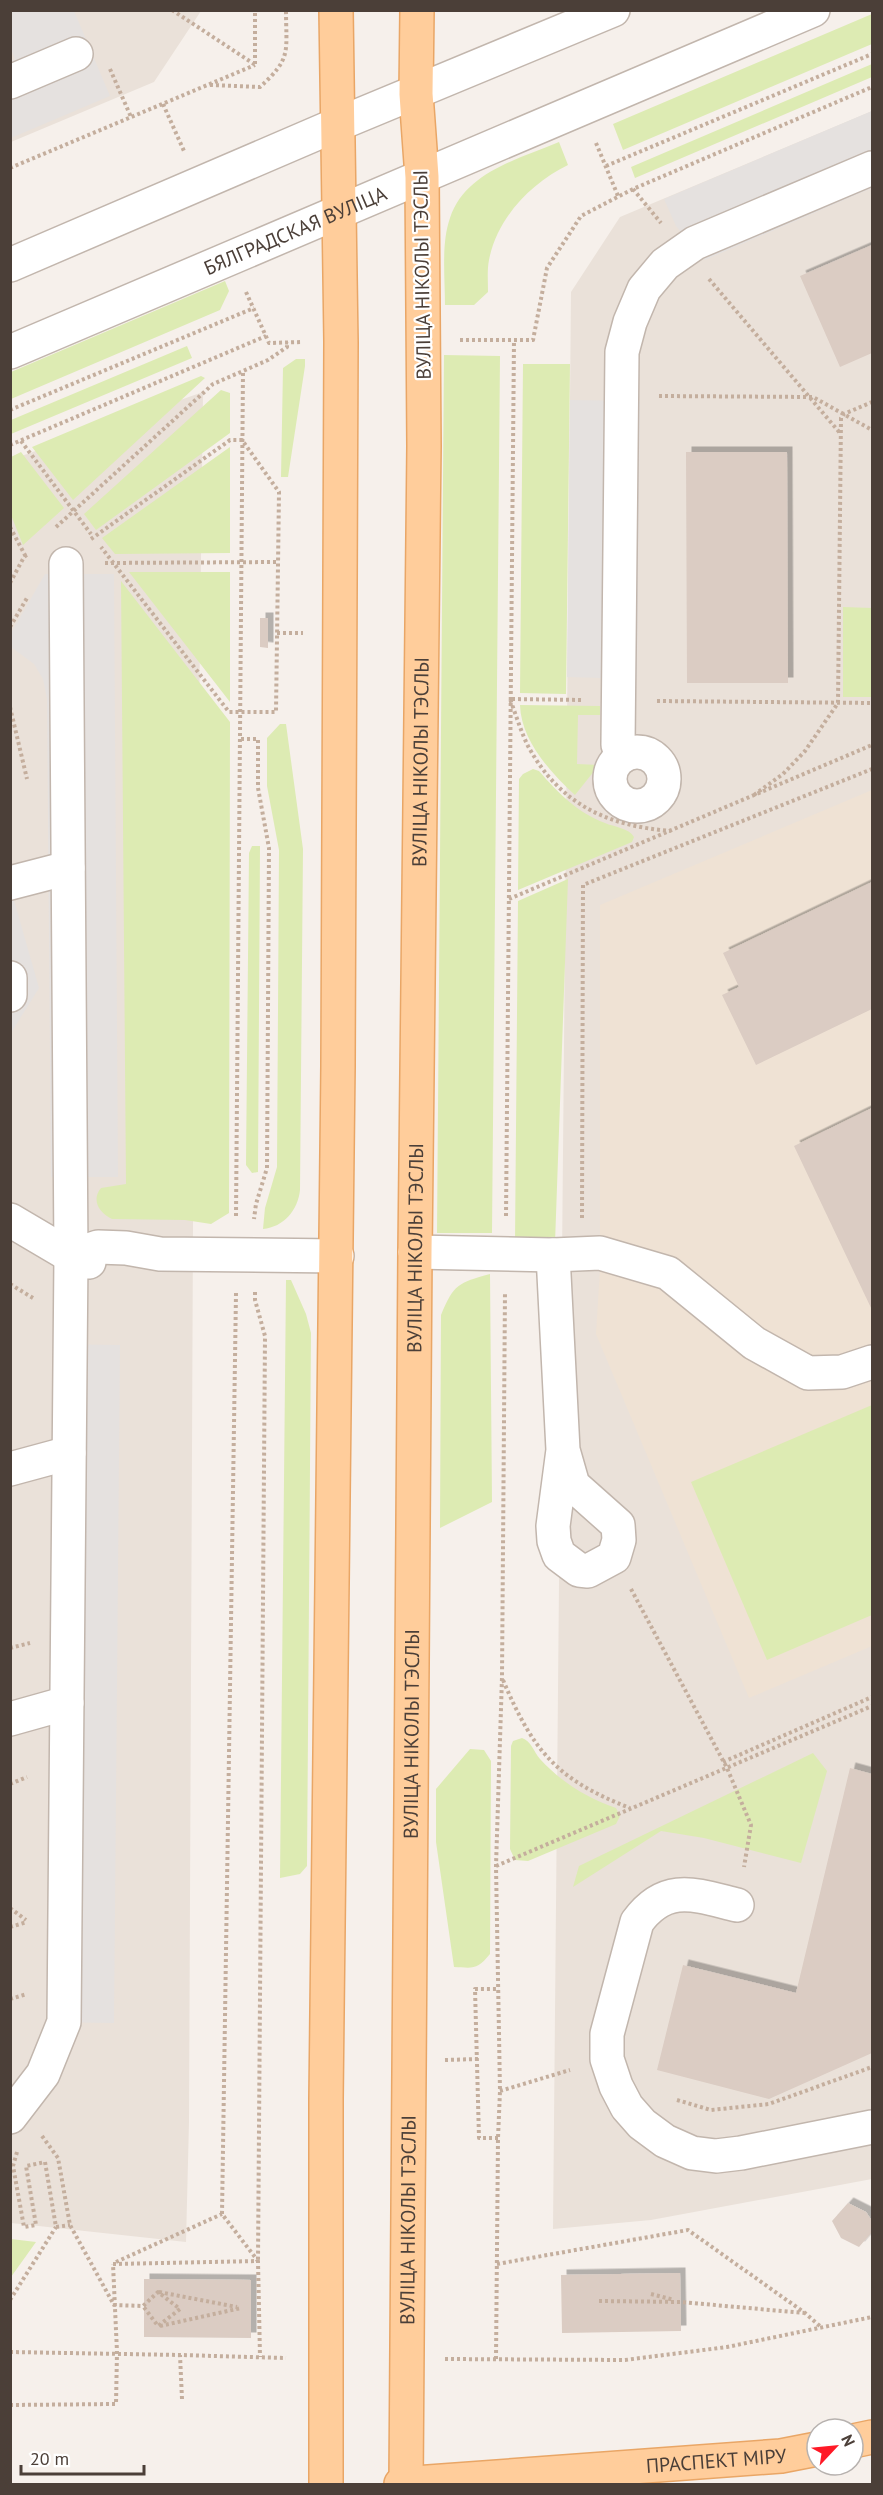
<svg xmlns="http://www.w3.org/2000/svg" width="883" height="2495" font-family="'PT Sans',sans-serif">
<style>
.residential{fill:#eae1d9}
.education{fill:#efe2d4}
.green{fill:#ddebb3}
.parking{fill:#e5e1df}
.building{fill:#dbccc3;filter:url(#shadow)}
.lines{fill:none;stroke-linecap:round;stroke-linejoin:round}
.minor-casing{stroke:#c2b6ad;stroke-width:36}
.major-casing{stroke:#e9a666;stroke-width:36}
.path{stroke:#c4ae9d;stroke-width:4;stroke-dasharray:3 3;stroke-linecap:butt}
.minor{stroke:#fff;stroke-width:33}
.major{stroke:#ffcd9b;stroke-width:33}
.labels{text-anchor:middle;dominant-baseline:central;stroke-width:4.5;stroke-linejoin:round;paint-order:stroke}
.street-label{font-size:20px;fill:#4b3f38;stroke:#fff}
</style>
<defs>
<filter id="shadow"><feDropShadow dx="5.5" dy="-5.5" stdDeviation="0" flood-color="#0004"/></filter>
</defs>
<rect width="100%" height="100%" fill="#f6f0eb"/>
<!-- residential -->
<path class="residential" d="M11,11H201L154,82L11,142Z
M872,111V2179L651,2220L553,2229L571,292L620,217Z
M203,392L193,1225L189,2122L186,2242L11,2223L10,460Z"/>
<!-- education -->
<path class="education" d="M872,790V1646L749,1698L596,1334L600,1269V905Z"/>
<!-- green -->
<path class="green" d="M872,14V44L623,150L613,124Z
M872,64V77L635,178L631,167Z
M559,142L568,165C531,183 497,218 489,260C487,270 488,282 488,292L474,305H445C445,277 441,244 450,218C465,172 519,159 559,142Z
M225,281L229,291L220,310L11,399V372Z
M187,346L192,358L11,434V420Z
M444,355L500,356L492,1233H437Z
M296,359H305V366L288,477H281L283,368Z
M523,364H570L566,694L520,693Z
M201,376L205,378L73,500L32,447Z
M221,390L230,393V433L96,530L84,514Z
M230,447V553L115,554L102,538Z
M21,452L64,508L23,545L11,515V457Z
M129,572H230V702Z
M121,581L230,722L229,1213L211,1224L185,1220L112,1219C99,1213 91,1200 101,1188L126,1184Z
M843,607L872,608V697H843Z
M520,705L600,706V715H578L577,764L599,765L575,795C551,773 521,741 520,705Z
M280,724H286L303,849L300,1190C298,1210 284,1227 263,1229L265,1208L277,1167L279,850L267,786V738Z
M533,769L539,771C558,793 578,813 605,823C614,827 629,828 634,837L632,842L518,890L519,779L523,774Z
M252,846H260L258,1172L252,1173L246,1165L249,853Z
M568,879L555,1243L515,1241L518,901Z
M490,1274L492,1502L440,1528L441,1315C454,1284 458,1283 490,1274Z
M286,1280H291L306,1314L311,1333L307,1866L300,1874L280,1878Z
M872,1405V1615L767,1660L691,1482Z
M522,1738C531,1741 534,1752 540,1759C561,1782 587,1798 616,1808L620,1816L616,1824L528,1861L515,1860L510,1849L511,1746L513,1741Z
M470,1749L484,1750L491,1761L490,1954C477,1970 474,1968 454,1967L436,1842V1789Z
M813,1753L827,1771L801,1863L704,1838L661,1831L573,1887L579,1866Z
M11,2239L36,2242L11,2277L10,2239Z"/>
<!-- parking -->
<path class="parking" d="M11,11H74L110,96L11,138L10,62L15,59L11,49Z
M872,111V188L705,260L676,226L664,199Z
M570,400L640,401L637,679L567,677Z
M45,574H114L118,1177H51L47,699L43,679L34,664L11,647V633Z
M10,886L39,988L11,1033H10Z
M53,1344L120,1345L114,2023L47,2022Z"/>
<!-- building -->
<path class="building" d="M872,245V353L840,367L800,276Z
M686,452H787L788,683H687Z
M260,618H268V648L260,647Z
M872,882V1009L756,1065L722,995L739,987L723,953Z
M872,1108V1310L794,1146Z
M850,1768L872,1774V2053L769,2099L657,2070L683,1965L796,1993Z
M848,2203L866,2212L872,2221V2232L859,2247L841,2238L832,2221Z
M680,2273L681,2331L562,2333L561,2275Z
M144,2279L251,2280V2338L144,2337Z"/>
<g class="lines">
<defs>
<g id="minor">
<path d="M10,82L76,54"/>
<path d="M10,265L336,125L613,10"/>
<path id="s1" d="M10,352L813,10"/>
<circle cx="637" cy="779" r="27"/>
<path d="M623,756L618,745L622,352L630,322L644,289L665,264L695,243L872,168"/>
<path d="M10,883L68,868"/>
<path d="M10,978V995"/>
<path d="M10,1220L71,1256L89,1262"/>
<path d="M415,1252L553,1255L600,1253L668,1273L754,1343L808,1373L842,1372L872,1362"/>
<path d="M553,1255L563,1450L553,1526L554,1541L559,1555L579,1570L588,1571L614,1557L619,1540L618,1525L573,1485L563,1450"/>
<path d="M71,1256L98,1247L126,1248L160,1254L337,1256"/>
<path d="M10,1469L69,1453"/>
<path d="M10,1719L67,1703"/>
<path d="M737,1905C696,1895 666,1882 637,1922L607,2034V2059L616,2086L627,2107L642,2124L665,2141L692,2153L716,2156L741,2153L872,2127"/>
<path d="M10,2117L43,2074L64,2022L71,1256L66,564"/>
</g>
<g id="major">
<path d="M853,2441L872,2437"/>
<path d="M326,2484V2099L338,1066L341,342L336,10"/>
<path id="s2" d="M401,2484L781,2456L817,2449"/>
<path id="s3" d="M406,2484L415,1252L424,446L422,177L416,94L417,10"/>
</g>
</defs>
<!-- minor casing -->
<use href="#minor" class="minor-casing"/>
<!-- major casing -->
<use href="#major" class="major-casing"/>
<!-- path -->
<path class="path" d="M172,10L254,64
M255,64V10
M110,69L131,117
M210,85L260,87C292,58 286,52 286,10
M163,104L184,151
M596,143L618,196
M606,166L872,54
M10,168L255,65
M633,189L661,223
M709,279L840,433
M246,292L269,343L302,342
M460,340H533L547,268L581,216L633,189L872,87
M659,396L813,397L872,430
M10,410L254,308
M21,441L91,534
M10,445L266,336
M10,527L26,557
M56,527L213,384L243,371
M91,539L230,440H242L279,492L276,712H229L101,547
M105,563L278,562
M10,583L24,557L29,553
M10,627L27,598
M277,633H303
M581,700L510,699C516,715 521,732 528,746C560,805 608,826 671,831
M657,701L872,703
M10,707L27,779
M241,739H258V788L269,848L267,1168L256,1204L254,1219
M754,795L783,774L805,751L838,703L841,418L844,414L872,402
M509,899L872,745
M236,1216L243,371L268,360L287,347V342
M506,1216L514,340
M582,1218L583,885L872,769
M10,1284L33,1298
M255,1292V1300L265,1336L258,2261
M236,1293L222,2214L258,2261
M631,1589L727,1768L751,1825L744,1867
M10,1648L30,1643
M503,1680C533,1751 557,1780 630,1808
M723,1762L872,1697
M10,1784L27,1777
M496,1866L872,1706
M10,1908L26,1920
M10,1927L27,1922
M10,1999L27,1994
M445,2060L478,2059
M500,2091L570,2070
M677,2100L711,2110L769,2104L872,2067
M42,2136L58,2158L70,2225L114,2305L143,2306L158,2292L180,2309L158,2326L143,2306
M498,2138H479L475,1989H499
M17,2152L13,2166L24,2227L36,2225L26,2166L45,2162L56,2227L70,2225
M116,2262L222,2214
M113,2264L258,2261L260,2357
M497,2264L688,2230L805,2313L821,2327
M159,2292L237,2307
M651,2294L674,2300
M10,2300L56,2227
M599,2301L681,2302L804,2313
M160,2326L241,2308
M10,2352L180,2355
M445,2359L625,2360L727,2347L872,2317
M496,2359L498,2138L500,2091L496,1866L502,1677L505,1292
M182,2399L180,2355L286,2358
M10,2405L116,2404L117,2352L113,2264"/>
<!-- minor -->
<use href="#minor" class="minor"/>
<!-- major -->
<use href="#major" class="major"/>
</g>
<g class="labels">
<!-- street labels -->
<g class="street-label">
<text stroke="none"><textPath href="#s1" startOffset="310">БЯЛГРАДСКАЯ ВУЛІЦА</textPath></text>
<text transform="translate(422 275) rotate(-91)">ВУЛІЦА НІКОЛЫ ТЭСЛЫ</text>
<text stroke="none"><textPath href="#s3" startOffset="1722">ВУЛІЦА НІКОЛЫ ТЭСЛЫ</textPath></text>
<text stroke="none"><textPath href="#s3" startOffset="1236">ВУЛІЦА НІКОЛЫ ТЭСЛЫ</textPath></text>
<text stroke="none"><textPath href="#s3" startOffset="750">ВУЛІЦА НІКОЛЫ ТЭСЛЫ</textPath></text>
<text stroke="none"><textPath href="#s3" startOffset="264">ВУЛІЦА НІКОЛЫ ТЭСЛЫ</textPath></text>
<text stroke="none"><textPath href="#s2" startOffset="316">ПРАСПЕКТ МІРУ</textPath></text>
</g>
</g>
<!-- border -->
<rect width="883" height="2495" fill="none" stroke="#4b3f38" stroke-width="24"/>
<!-- north arrow -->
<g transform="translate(835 2447) rotate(64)"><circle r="28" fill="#ffffff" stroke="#b7b2af" stroke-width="1.5"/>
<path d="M0-4.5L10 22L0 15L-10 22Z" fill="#ff1926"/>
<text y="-9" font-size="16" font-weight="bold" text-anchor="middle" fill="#4b3f38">N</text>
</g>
<!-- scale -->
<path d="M21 2465v9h123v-9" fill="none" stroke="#4b3f38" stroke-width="3"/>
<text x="30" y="2465" font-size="18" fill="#4b3f38" stroke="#ffffff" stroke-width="4.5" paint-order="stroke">20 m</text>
</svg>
